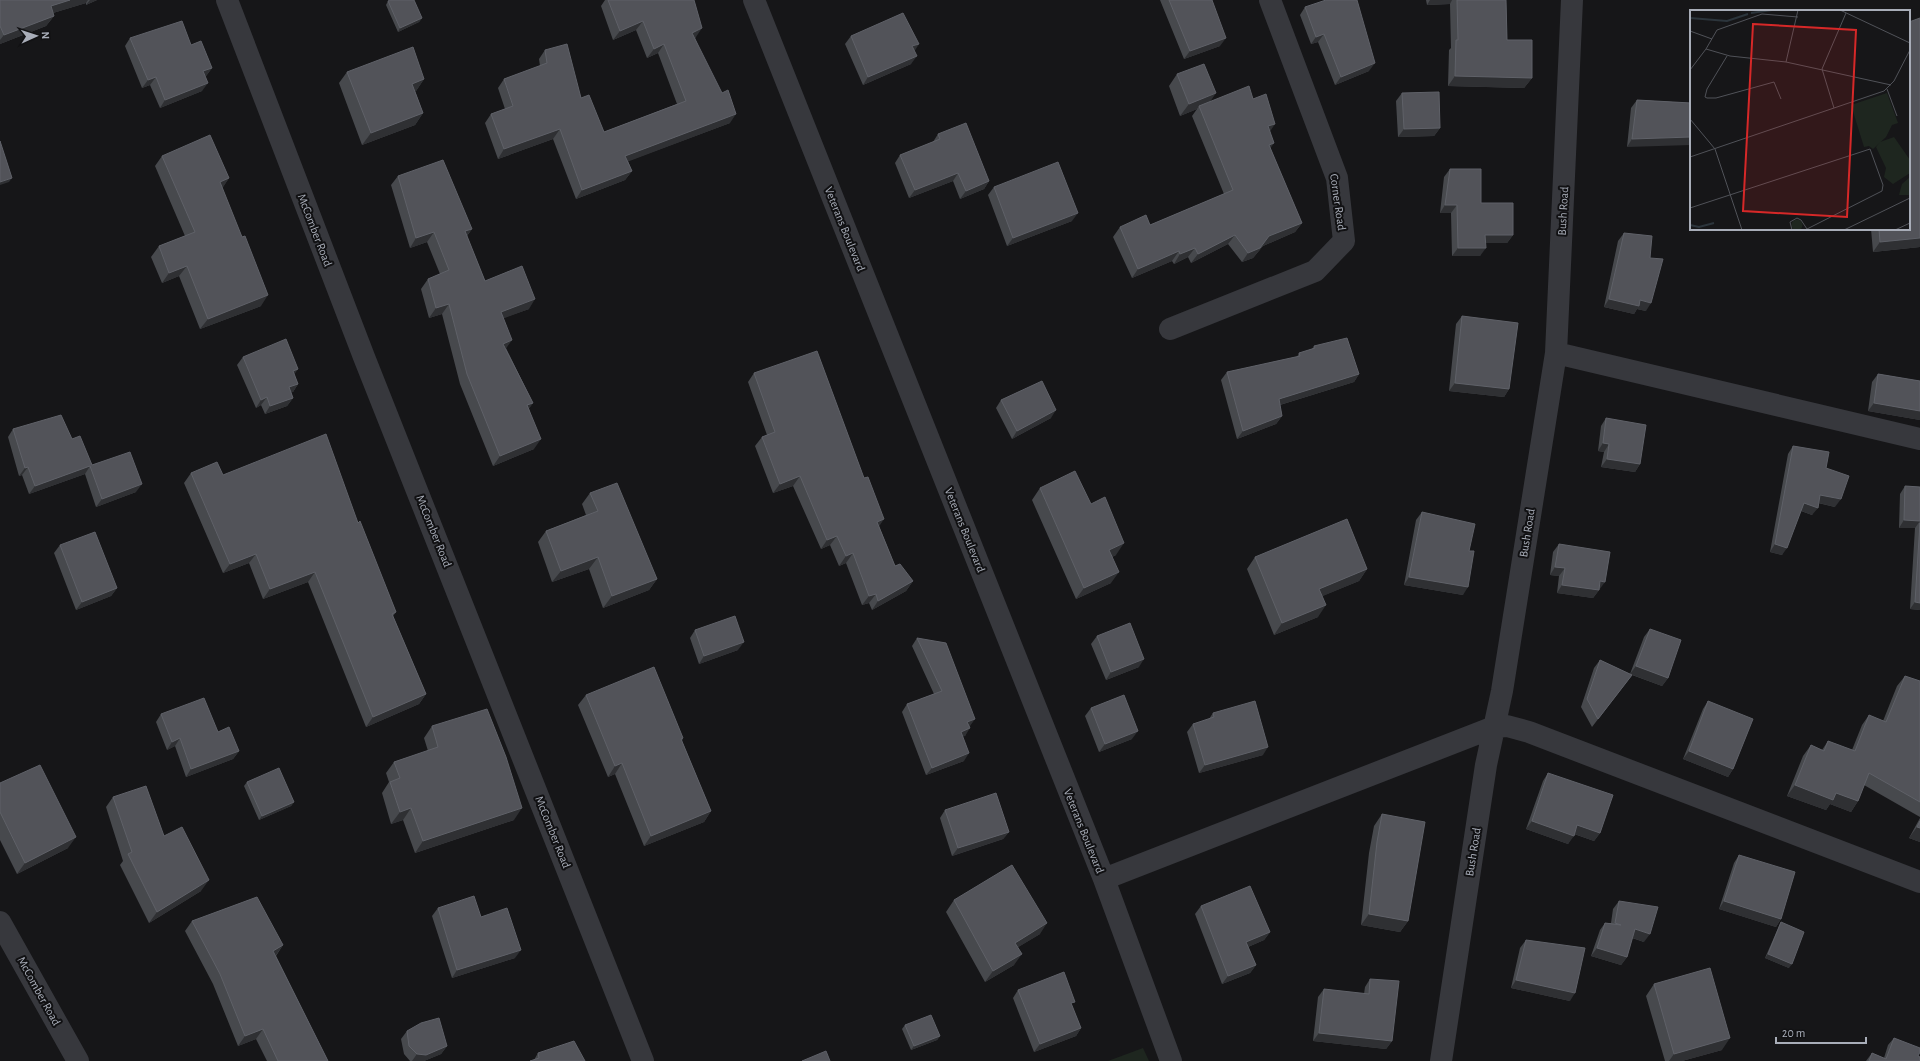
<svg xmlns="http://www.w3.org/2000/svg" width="1920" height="1061" font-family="'Alegreya Sans',sans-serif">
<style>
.park{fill:#1e261f}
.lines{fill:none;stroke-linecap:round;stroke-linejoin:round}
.minor{stroke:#37383d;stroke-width:22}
.wall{fill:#47494d}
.shaded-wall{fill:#2f3033}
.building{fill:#525359;stroke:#5f6168}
.labels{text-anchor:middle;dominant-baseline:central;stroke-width:4;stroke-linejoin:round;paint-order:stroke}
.street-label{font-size:12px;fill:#a8adb8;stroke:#111113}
.inset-river{fill:none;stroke:#2c353c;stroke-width:2}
.inset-road{fill:none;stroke:#505258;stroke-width:1}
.view{fill:#d62828;fill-opacity:0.15;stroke:#d62828;stroke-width:2}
.inset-edge{fill:none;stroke:#a8adb8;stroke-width:2}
</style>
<rect width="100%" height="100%" fill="#161618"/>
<!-- park -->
<path class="park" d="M1143,1048L1149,1061H1108Z"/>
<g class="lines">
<!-- minor -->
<path class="minor" d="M227,0L364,357L643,1061
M754,0L1104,879L1171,1061
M1170,329L1315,271L1344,241L1337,178L1270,0
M1556,353L1920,439
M1104,879L1494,727L1507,726L1529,732L1920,882
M0,922L78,1061
M1441,1061L1486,765L1502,691L1556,353L1572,0"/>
</g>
<!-- wall -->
<path class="wall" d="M0,0H97L86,5V3L53,13L54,16L46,26L0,44Z
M605,0H694L696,37L695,38L730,123L628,161L632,171L625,180L576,199L553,139L498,159L485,123L491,114L505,109L498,88L504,79L540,66L539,59L545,50L581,98L604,132L677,104L658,53L647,58L636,30L613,40L601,6Z
M1160,0H1212L1220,46L1184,59Z
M1426,0H1506L1507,40L1532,78L1524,88L1448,86L1449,50L1451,48L1450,4L1427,5Z
M388,1L422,18L419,22L398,32L386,5Z
M1305,7L1369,71L1335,85L1318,42L1311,44L1300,15Z
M851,36L914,51L911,64L863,85L845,44Z
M130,38L191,45L212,68L206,76H205L202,91L160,108L150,85L142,88L125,46Z
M347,72L424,79L416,91H415L423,113L415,125L362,145L339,83Z
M1177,74L1210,102L1253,99L1270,132L1274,143L1270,148L1302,223L1295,232L1263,246L1253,258L1242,262L1228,244L1191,263L1188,257L1174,264L1172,261L1132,278L1113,237L1120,227L1150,225L1224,194L1192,116L1197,109L1180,116L1169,86Z
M1402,93L1440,128L1434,136L1398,137L1396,101Z
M1637,100L1691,103L1627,147L1631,108Z
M938,134L989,181L984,189L960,199L953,181L909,198L895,163L900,155L933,142Z
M162,156L229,178L222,188L261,306L200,329L179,276L162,283L151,257L159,246L185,236L155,166Z
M1450,169L1481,203L1513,235L1507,243H1485L1480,256H1452L1451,213H1440L1444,177Z
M398,176L472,229L467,236L485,281L529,309L503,318L506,348L533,403L529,408L534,449L493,466L460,384L442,314L429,318L421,289L428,279L440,274L427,242L410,248L391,185Z
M994,187L1072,221L1007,246L988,195Z
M1871,229H1909L1920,247L1873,252Z
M1624,233L1646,311L1637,309L1634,314L1604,307L1618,241Z
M1462,316L1509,389L1504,397L1449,391L1456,324Z
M1314,346L1359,374L1354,382L1280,405L1282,416L1276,424L1237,439L1221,380L1227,372L1297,357L1299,353L1312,349Z
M243,357L298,369L294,374L298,384L293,392H291L293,398L287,406L265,414L261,405L256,408L237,365Z
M754,373L879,526L895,566L913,581L906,591L872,610L869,603L862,605L846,563L839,566L830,545L821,549L793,486L773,493L755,446L762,437L767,435L748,382Z
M1878,374L1920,381V420L1868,411L1872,382Z
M1001,400L1051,418L1012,439L996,408Z
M1606,418L1640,464L1635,472L1601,467L1604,452L1598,451L1601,426Z
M13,429L72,439L92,465L136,492L96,507L85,474L29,494L22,475L19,476L8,437Z
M1793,446L1826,468L1835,507L1818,503L1812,515L1801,511L1782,555L1770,552L1788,454Z
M191,473L223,475L358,523L396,612L393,616L426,694L419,704L366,727L308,582L263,599L249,563L223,573L184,483Z
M1905,486L1920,487V610L1910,609L1915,528H1899L1900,494Z
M1040,488L1116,555L1112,557L1111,583L1076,599L1032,500Z
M590,493L657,579L649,590L603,608L589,569L552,582L538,542L546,531L586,515L582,504Z
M1422,512L1469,551L1463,595L1404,585L1416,520Z
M1559,544L1599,590L1593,598L1557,593L1559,576L1550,575L1553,552Z
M60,545L117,588L111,596L76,610L54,553Z
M1255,557L1367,569L1359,581L1322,596L1318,617L1274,635L1247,569Z
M1650,629L1668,678L1662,686L1632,675L1592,727L1581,707L1594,668L1600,660L1630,674L1644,637Z
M695,630L738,650L699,664L690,638Z
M1097,636L1139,667L1106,680L1091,644Z
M917,638L970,726L969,727L965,736H963L964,761L926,775L902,712L907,704L934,694L912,646Z
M1905,676L1920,681V817L1864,785L1858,801L1851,812L1830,804L1826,810L1787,796L1803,756L1811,745L1822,750L1828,741L1852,750L1862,725L1869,715L1883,721L1897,686Z
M586,695L683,738L682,741L711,811L704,822L644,846L615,774L608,777L578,705Z
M1708,701L1733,769L1728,777L1683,759L1703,709Z
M1091,708L1132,739L1099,752L1085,716Z
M1213,713L1263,755L1199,773L1187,732L1193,724L1209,719Z
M161,714L218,732L239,751L233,759L186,777L175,746L167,750L156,722Z
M432,726L514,820L415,853L403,820L391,824L382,793L389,782L386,773L394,762L428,751L424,738Z
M1548,773L1600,833L1594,841L1574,834L1568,844L1526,829L1543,781Z
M247,782L294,802L291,806L259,820L244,786Z
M0,783L68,848L17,874L0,840Z
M113,797L164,836L201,891L149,923L120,865L123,861L106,807Z
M945,810L1009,832L1003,839L952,856L940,818Z
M1382,814L1408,921L1400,932L1361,925L1369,853L1374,826Z
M1920,818V842L1909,838Z
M1739,855L1781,919L1776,927L1719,909L1734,863Z
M954,900L1040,934L1018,947L1014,965L985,982L946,912Z
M1619,901L1644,942L1632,938L1627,957L1621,965L1591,956L1600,930L1605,923H1611L1613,909Z
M1201,906L1270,932L1264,940L1248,947L1256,965L1250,973L1222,984L1195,914Z
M438,908L515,958L452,978L432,916Z
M192,921L283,945L276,956L328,1061H267L256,1039L238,1046L213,984L185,931Z
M1781,922L1789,968L1765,958L1779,926Z
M1526,940L1570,1001L1511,988L1520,948Z
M1370,979L1392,1041L1386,1049L1313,1041L1318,997L1324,989L1364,994L1365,987Z
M1654,984L1722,1050L1682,1061H1665L1646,996Z
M1018,990L1072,1006L1081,1028L1076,1036L1034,1052L1013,998Z
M905,1025L940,1036L937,1040L911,1050L902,1029Z
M407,1031L447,1046L441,1054L424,1061H410L404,1054L401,1039Z
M1894,1038L1918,1056L1920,1061H1866L1872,1053L1884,1058L1888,1045Z
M538,1053L585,1061L534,1060Z"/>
<!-- shaded-wall -->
<path class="shaded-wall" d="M70,0H88L86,3L43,16L51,6Z
M90,0H97L86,5Z
M1430,0H1452L1450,4L1427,5Z
M54,16L46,26L0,44V40L4,35Z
M422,18L419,22L398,32L400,28Z
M643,21L636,30L613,40L620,31Z
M702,28L696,37L686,42L692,33Z
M1324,34L1318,42L1311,44L1316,37Z
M1226,38L1220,46L1184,59L1190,51Z
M664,44L658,53L647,58L654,49Z
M919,44L914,52L912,46Z
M917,56L911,64L863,85L868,77Z
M1375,63L1369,71L1335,85L1341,77Z
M212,68L206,76L197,79L203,71Z
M1455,76L1532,78L1524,88L1448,86Z
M156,77L150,85L142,88L148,80Z
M424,79L416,91L404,96L412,84Z
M208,83L202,91L160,108L165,100Z
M1216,93L1208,105L1199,106L1197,109L1180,116L1189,104Z
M423,113L415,125L362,145L371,133Z
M736,114L730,123L619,165L625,156Z
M1275,124L1269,133L1268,126Z
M1440,128L1434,136L1398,137L1404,129Z
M560,129L553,139L498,159L504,149Z
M1691,137V145L1627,147L1632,139Z
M1274,143L1267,152L1269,145Z
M632,171L625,180L576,199L582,190Z
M958,173L953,181L909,198L915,190Z
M12,178L9,182L0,185V182Z
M229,178L222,189L220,182Z
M989,181L984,189L960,199L966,191Z
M1445,205H1457L1451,213H1440Z
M1078,213L1072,221L1007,246L1013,238Z
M1302,223L1295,232L1263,246L1253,258L1242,262L1248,253L1269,236Z
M472,229L465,238V231Z
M434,232L427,242L410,248L416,238Z
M1235,235L1228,244L1191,263L1198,254Z
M1485,235H1513L1507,243H1480Z
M1920,238V247L1873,252L1880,242Z
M1195,248L1188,257L1174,264L1180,254Z
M1458,248H1486L1480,256H1452Z
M1179,251L1172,261L1132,278L1138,269Z
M187,266L179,276L162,283L169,273Z
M268,295L261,306L200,329L208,319Z
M535,299L529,309L494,322L501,312Z
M1609,299L1640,300L1651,303L1646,311L1637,309L1634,314L1604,307Z
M449,304L442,314L429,318L436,308Z
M512,340L505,350L503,344Z
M298,369L292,377L293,371Z
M1359,374L1354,382L1273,407L1279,399Z
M1455,383L1509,389L1504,397L1449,391Z
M298,384L293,392L283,395L289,387Z
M267,397L261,405L256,408L261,400Z
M293,398L287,406L265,414L270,406Z
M533,403L526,413L527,405Z
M1874,403L1920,411V420L1868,411Z
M1056,410L1051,418L1012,439L1017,431Z
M1282,416L1276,424L1237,439L1243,431Z
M541,439L534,449L493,466L500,456Z
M1603,443L1609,444L1604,452L1598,451Z
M1607,459L1640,464L1635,472L1601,467Z
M90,466L85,474L29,494L35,486Z
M28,467L22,475L19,476L25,468Z
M800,476L793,486L773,493L780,484Z
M142,484L136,492L96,507L102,499Z
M1820,495L1841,499L1835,507L1815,502Z
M1804,503L1818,508L1812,515L1799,510Z
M884,519L878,528L877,522Z
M1904,520L1920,521L1915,528H1899Z
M837,536L830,545L821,549L827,540Z
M1124,543L1116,555L1101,562L1109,550Z
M1775,544L1787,548L1782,555L1770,552Z
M853,553L846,563L839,566L846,556Z
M256,554L249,563L223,573L230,564Z
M598,557L589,569L552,582L561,571Z
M1555,567L1565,568L1559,576L1550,575Z
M1367,569L1359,581L1311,601L1319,589Z
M315,572L308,582L263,599L270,589Z
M1119,572L1111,583L1076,599L1084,588Z
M1409,577L1468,587L1463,595L1404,585Z
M657,579L649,590L603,608L612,596Z
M913,581L906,591L872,610L878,601Z
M1600,581L1605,582L1599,590L1594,589Z
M1562,585L1599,590L1593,598L1557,593Z
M117,588L111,596L76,610L82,602Z
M876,594L869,603L862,605L869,596Z
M1915,602L1920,603V610L1910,609Z
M1326,605L1318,617L1274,635L1282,623Z
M744,642L738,650L699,664L704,656Z
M1144,659L1139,667L1106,680L1111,672Z
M1636,666L1668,678L1662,686L1630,674Z
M426,694L419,704L366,727L373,717Z
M975,719L970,726L962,730L967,722Z
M970,728L965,736L956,739L961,732Z
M1138,731L1132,739L1099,752L1105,744Z
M180,738L175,746L167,750L172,742Z
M1268,747L1263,755L1199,773L1205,765Z
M239,751L233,759L186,777L191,769Z
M1689,751L1733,769L1728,777L1683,759Z
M969,753L964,761L926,775L932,768Z
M622,763L615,774L608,777L615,766Z
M1795,785L1836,793L1858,801L1851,812L1830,804L1826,810L1787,796Z
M294,802L291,806L259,820L262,816Z
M411,808L403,820L391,824L400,812Z
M522,808L514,820L415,853L423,841Z
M711,811L704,822L644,846L651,836Z
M1532,821L1574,836L1568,844L1526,829Z
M1577,825L1600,833L1594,841L1572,833Z
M1917,827L1920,828V842L1909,838Z
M1009,832L1003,839L952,856L958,848Z
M76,837L68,848L17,874L25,863Z
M209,880L201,891L149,923L157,912Z
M1724,901L1781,919L1776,927L1719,909Z
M1369,914L1408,921L1400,932L1361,925Z
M1047,923L1040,934L1007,954L1015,943Z
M1635,929L1650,934L1644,942L1630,937Z
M1270,932L1264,940L1241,950L1246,942Z
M283,945L276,955L266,961L273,951Z
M1597,948L1627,957L1621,965L1591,956Z
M521,950L515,958L452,978L457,970Z
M1022,954L1014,965L985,982L993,971Z
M1768,954L1792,964L1789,968L1765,958Z
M1256,965L1250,973L1222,984L1228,976Z
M1516,980L1575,993L1570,1001L1511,988Z
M1081,1028L1076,1036L1034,1052L1040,1044Z
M263,1029L256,1039L238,1046L245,1036Z
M1319,1033L1392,1041L1386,1049L1313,1041Z
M940,1036L937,1040L911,1050L914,1046Z
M1730,1038L1722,1050L1682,1061H1669L1674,1054Z
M447,1046L441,1054L424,1061H412L417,1054Z"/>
<!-- building -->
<path class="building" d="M0,0H70L51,6L54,16L4,35L0,26Z
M390,0H414L422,18L400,28L388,1Z
M608,0H694L702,28L692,33L722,93L728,90L736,114L625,156L632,171L582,190L560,129L504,149L491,114L513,106L504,79L547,63L545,50L567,44L581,98L589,95L604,132L686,101L664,44L654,49L643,21L620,31Z
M1169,0H1212L1226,38L1190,51Z
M1326,0H1357L1375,63L1341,77L1324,34L1316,37L1305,7Z
M1457,0H1506L1507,40H1532V78L1455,76L1456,40H1458Z
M903,13L919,44L912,46L917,56L868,77L851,36Z
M1920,18V238L1880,242L1879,229H1909V22Z
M182,21L191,45L201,41L212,68L203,71L208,83L165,100L156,77L148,80L130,38Z
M413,47L424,79L412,84L423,113L371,133L347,72Z
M1204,64L1216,93L1189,104L1177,74Z
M1249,86L1253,99L1266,94L1275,124L1268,126L1274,143L1269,145L1302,223L1269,236L1260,248L1248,253L1235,235L1198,254L1195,248L1180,254L1179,251L1138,269L1120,227L1146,215L1150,225L1233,190L1199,106Z
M1439,92L1440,128L1404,129L1402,93Z
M1637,100L1691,103V137L1632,139Z
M966,123L989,181L966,191L958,173L915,190L900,155L940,139L938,134Z
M210,135L229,178L220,182L242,237L245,236L268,295L208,319L187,266L169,273L159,246L195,232L162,156Z
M0,141L12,178L0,182Z
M443,160L472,229L465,231L485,281L522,266L535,299L501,312L512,340L503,344L533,403L527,405L541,439L500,456L467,374L449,304L436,308L428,279L449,270L434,232L416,238L398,176Z
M1058,162L1078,213L1013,238L994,187Z
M1450,169H1481V203H1513V235H1485L1486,248H1458L1457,205H1445Z
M1624,233L1652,236L1650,258L1663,259L1651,303L1640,300L1639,306L1609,299Z
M1462,316L1518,323L1509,389L1455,383Z
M1347,338L1359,374L1279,399L1282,416L1243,431L1227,372L1300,356L1299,353L1315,348L1314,346Z
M286,339L298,369L293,371L298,384L289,387L293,398L270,406L267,397L261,400L243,357Z
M817,351L864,478L868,477L884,519L877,522L895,566L900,564L913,581L878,601L876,594L869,596L853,553L846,556L837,536L827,540L800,476L780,484L762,437L775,432L754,373Z
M1878,374L1920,381V411L1874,403Z
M1042,381L1056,410L1017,431L1001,400Z
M61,415L72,439L80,436L92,465L130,452L142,484L102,499L90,466L35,486L28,467L25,468L13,429Z
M1606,418L1646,425L1640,464L1607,459L1609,444L1603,443Z
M326,434L358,523L360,521L396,612L392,614L426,694L373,717L315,572L270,589L256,554L230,564L191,473L217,462L223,475Z
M1793,446L1829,452L1826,468L1849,476L1841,499L1820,495L1818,508L1804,503L1787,548L1775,544Z
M1075,471L1091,504L1105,497L1124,543L1109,550L1119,572L1084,588L1040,488Z
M617,483L657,579L612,596L598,557L561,571L546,531L598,511L590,493Z
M1905,486L1920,487V521L1904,520Z
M1422,512L1475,524L1469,551H1474L1468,587L1409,577Z
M1347,519L1367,569L1319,589L1326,605L1282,623L1255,557Z
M1920,523V603L1915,602Z
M95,532L117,588L82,602L60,545Z
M1559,544L1610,552L1605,582L1600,581L1599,590L1562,585L1565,568L1555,567Z
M735,616L744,642L704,656L695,630Z
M1130,623L1144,659L1111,672L1097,636Z
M1650,629L1681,640L1668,678L1636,666Z
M917,638L946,643L975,719L967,722L970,728L961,732L969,753L932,768L907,704L942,691Z
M1600,660L1632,675L1598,719L1587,699Z
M654,667L683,738L681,739L711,811L651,836L622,763L615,766L586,695Z
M1905,676L1920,681V802L1869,773L1858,801L1836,793L1833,800L1795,785L1811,745L1824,751L1828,741L1855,751L1869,715L1886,722Z
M1124,695L1138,731L1105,744L1091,708Z
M204,698L218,732L229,727L239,751L191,769L180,738L172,742L161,714Z
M1255,701L1268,747L1205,765L1193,724L1214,717L1213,713Z
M1708,701L1753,719L1733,769L1689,751Z
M487,709L506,757L522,808L423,841L411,808L400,812L390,782L400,778L394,762L438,747L432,726Z
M40,765L76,837L25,863L0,812V783Z
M279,768L294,802L262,816L247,782Z
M1548,773L1613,795L1600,833L1577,825L1574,836L1532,821Z
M146,786L164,836L182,827L209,880L157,912L128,854L132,852L113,797Z
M996,793L1009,832L958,848L945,810Z
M1382,814L1425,822L1408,921L1369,914L1377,842Z
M1920,821V828L1917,827Z
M1739,855L1795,872L1781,919L1724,901Z
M1012,865L1047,923L1015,943L1022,954L993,971L954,900Z
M1250,886L1270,932L1246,942L1256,965L1228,976L1201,906Z
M474,896L481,917L507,908L521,950L457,970L438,908Z
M257,897L283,945L273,951L328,1061H278L263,1029L245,1036L220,974L192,921Z
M1619,901L1658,907L1650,934L1635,929L1627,957L1597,948L1605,923L1621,925L1615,923Z
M1781,922L1804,932L1792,964L1768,954Z
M1526,940L1585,948L1575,993L1516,980Z
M1710,968L1730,1038L1674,1054L1654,984Z
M1064,972L1075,1002L1071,1003L1081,1028L1040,1044L1018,990Z
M1370,979L1399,981L1392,1041L1319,1033L1324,989L1369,994Z
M931,1015L940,1036L914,1046L905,1025Z
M439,1018L447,1046L426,1055L417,1054L409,1046L407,1031L421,1023Z
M1894,1038L1920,1048V1052L1918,1056L1920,1057V1061H1869L1872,1053L1886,1059Z
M574,1041L585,1061H530L539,1058L538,1053Z
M826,1051L830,1061H802Z"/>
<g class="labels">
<!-- street labels -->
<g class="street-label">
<text transform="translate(1338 202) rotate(82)">Corner Road</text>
<text transform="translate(1563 211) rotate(-87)">Bush Road</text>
<text transform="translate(845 229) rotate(68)">Veterans Boulevard</text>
<text transform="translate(315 230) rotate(69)">McComber Road</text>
<text transform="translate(965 530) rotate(68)">Veterans Boulevard</text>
<text transform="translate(434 531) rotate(68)">McComber Road</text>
<text transform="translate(1527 533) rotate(-81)">Bush Road</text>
<text transform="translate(1084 831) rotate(68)">Veterans Boulevard</text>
<text transform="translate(553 832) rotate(68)">McComber Road</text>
<text transform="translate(1473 852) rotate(-81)">Bush Road</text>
<text transform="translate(39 991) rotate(61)">McComber Road</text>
</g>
</g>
<!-- overview -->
<g transform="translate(1690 10)">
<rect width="220" height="220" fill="#161618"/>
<path d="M101.5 215a5.5 5.5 0 1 1 11 0a5.5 5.5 0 1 1-11 0Z" fill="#1e261f"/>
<path d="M204,127L220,150V163L203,174L194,167L196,158L186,137L190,132ZM220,167V185H209L212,174Z" fill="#1e261f"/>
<path d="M197,83L208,113L202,115L196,127L183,139L179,136L174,137L161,95Z" fill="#1e261f"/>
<path class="inset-river" d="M88,0H129M61,3L82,0M0,8L37,11L58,4M0,215L9,217L24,213"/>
<path class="inset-road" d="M150,0L220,33V36M0,21L22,29M16,39L40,46L96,52L201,75M37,46L17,79L15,87L17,88H26L84,72L91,89M96,52L108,0M0,60L16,39L27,20L72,4L108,7M197,79L207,106M144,98L132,59L156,3M0,109L25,139L52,220M0,147L194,81L204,71L220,40M0,198L180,139L193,175L192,181L115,220M102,220L100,212L107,208L111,210L117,219M154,220L220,188M205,220L220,213"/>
<path class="view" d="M63,14L166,20L157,207L53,201Z"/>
<rect width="220" height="220" class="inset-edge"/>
</g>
<!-- north arrow -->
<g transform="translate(36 36) rotate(87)" stroke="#111113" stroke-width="3" paint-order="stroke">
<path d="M0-3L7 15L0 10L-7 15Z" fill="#a8adb8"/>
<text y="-6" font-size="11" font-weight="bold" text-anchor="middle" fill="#a8adb8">N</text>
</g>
<!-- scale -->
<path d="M1776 1037v6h90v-6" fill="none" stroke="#a8adb8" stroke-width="2"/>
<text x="1782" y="1037" font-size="12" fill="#a8adb8" stroke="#111113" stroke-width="3" paint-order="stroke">20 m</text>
</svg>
